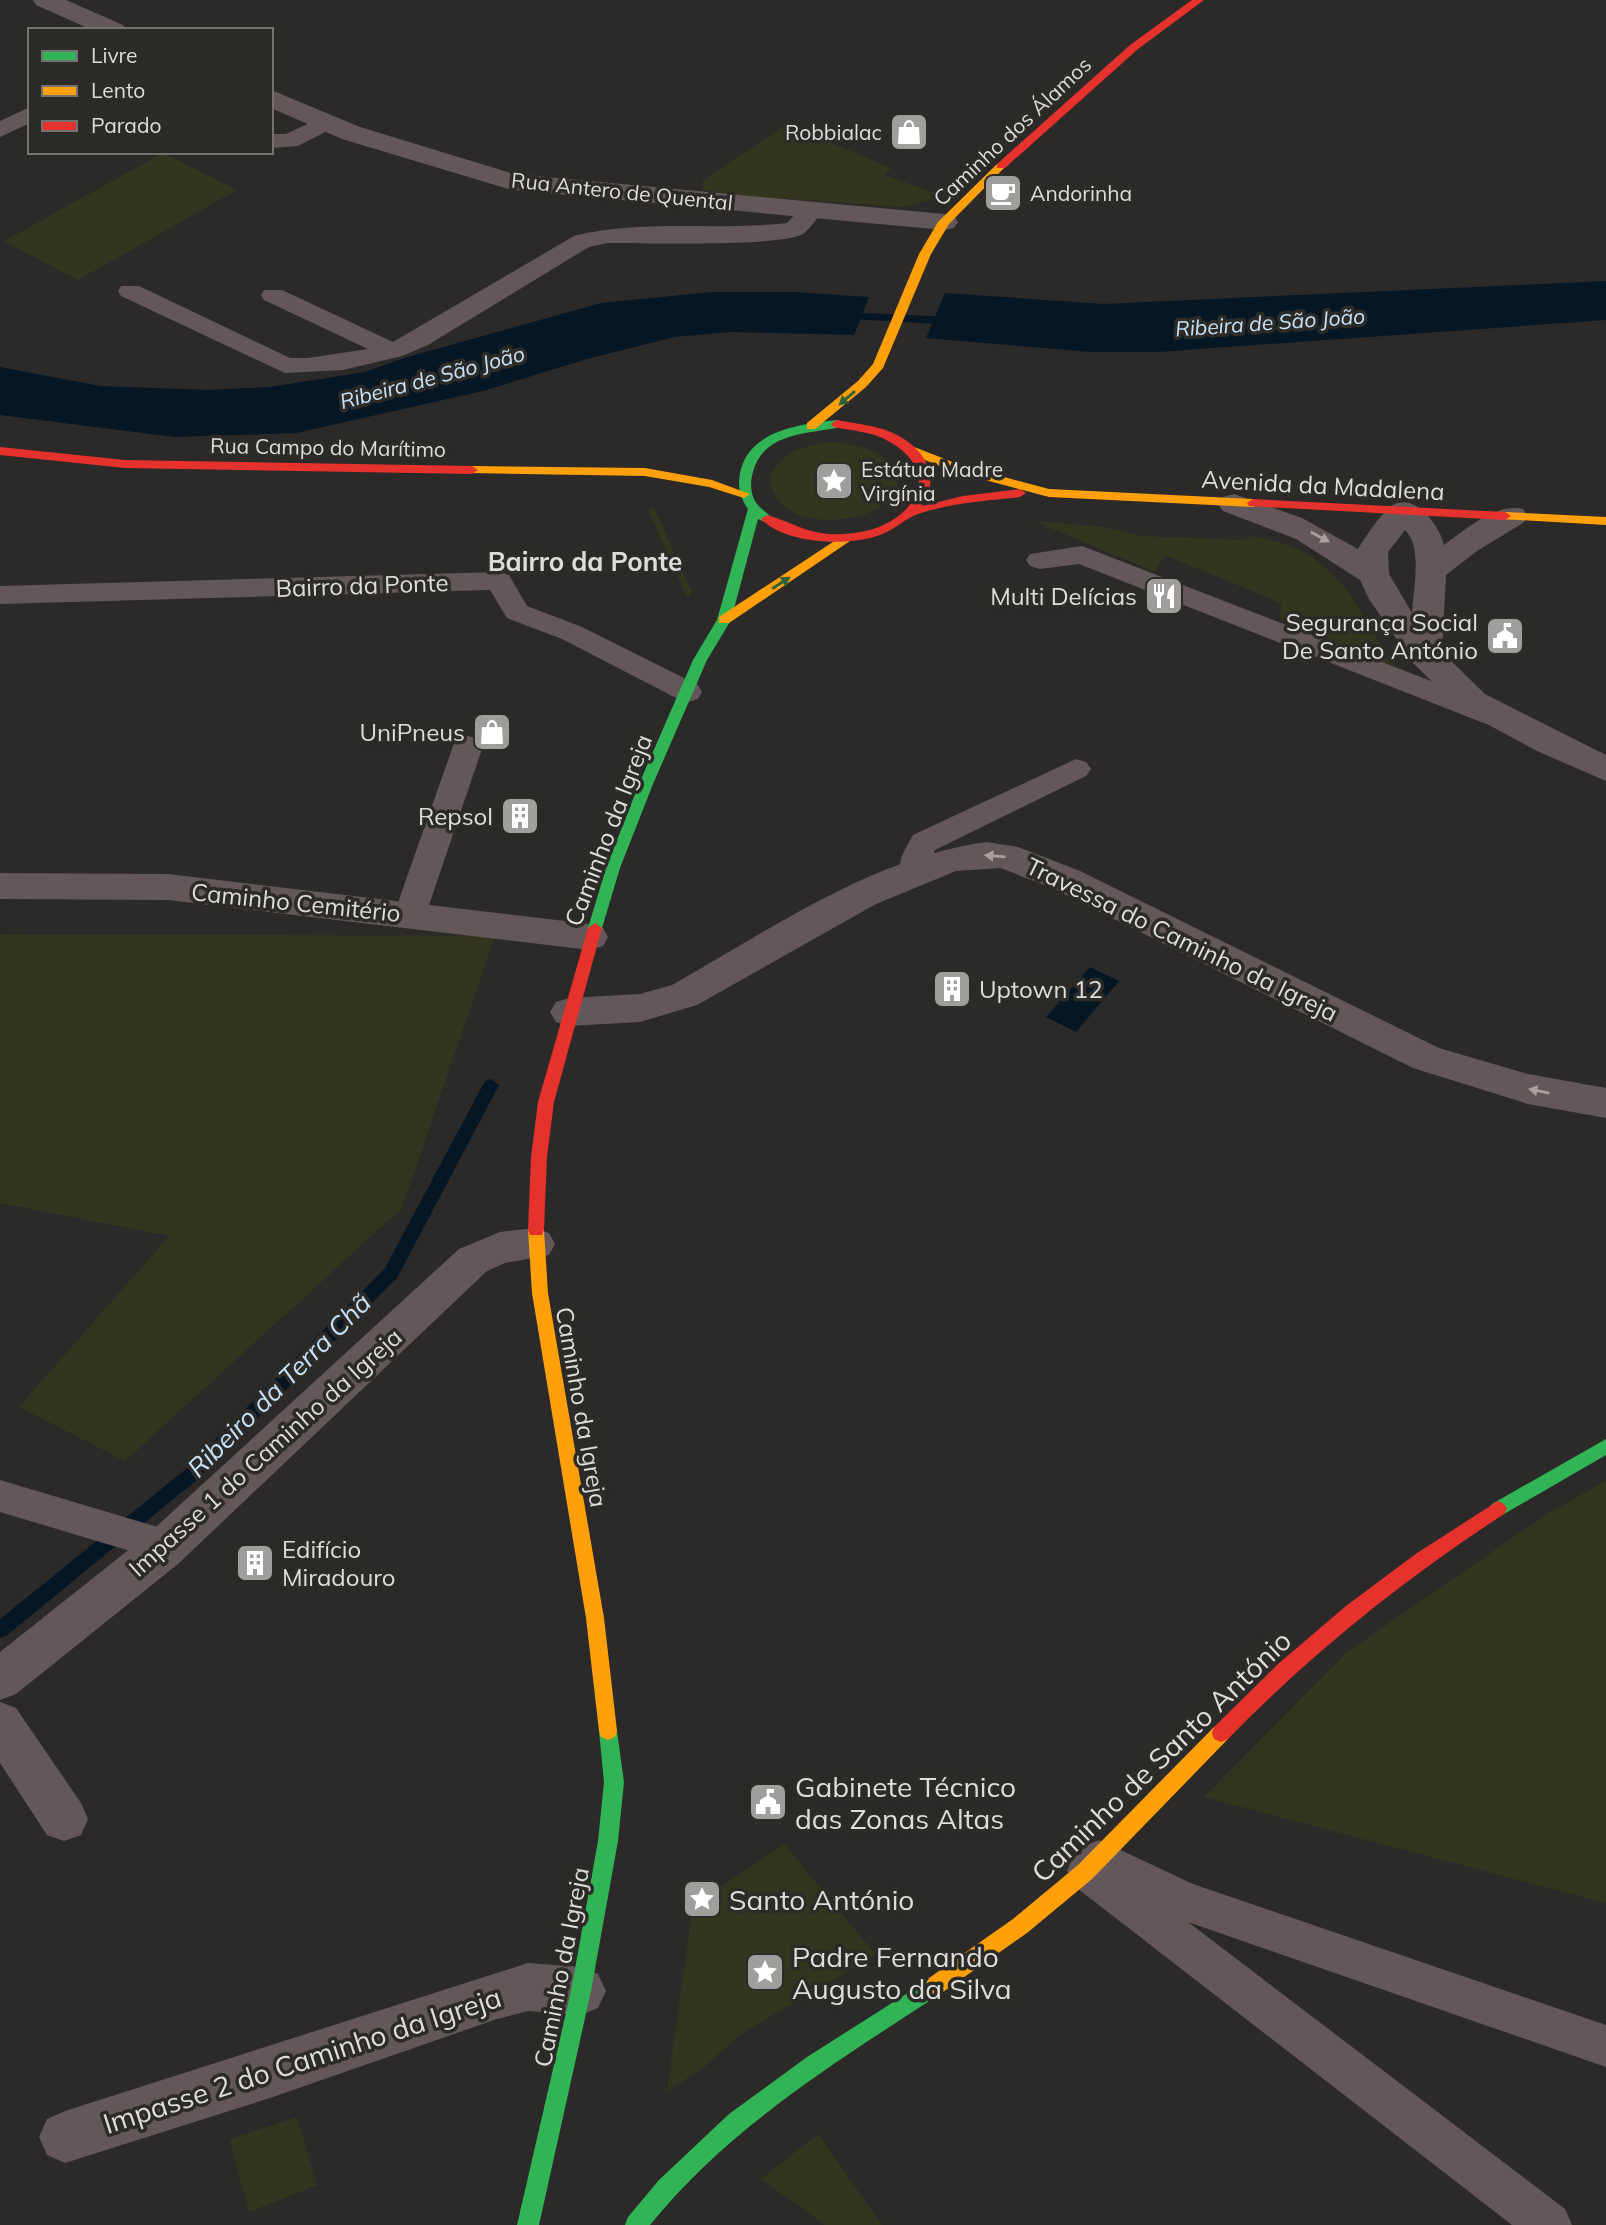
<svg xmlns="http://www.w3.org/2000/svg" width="1606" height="2225" font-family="Mulish,sans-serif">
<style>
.green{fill:#34351f}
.water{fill:#051625}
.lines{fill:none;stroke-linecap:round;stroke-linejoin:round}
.stream{fill:#051625;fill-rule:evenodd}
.lane{fill:#635859;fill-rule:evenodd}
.street{fill:#635859;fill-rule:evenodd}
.fast{fill:#30b455;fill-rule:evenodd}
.slow{fill:#ff9f0a;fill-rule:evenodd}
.jam{fill:#e5322d;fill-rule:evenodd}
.oneway{fill:#2e6239}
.oneway2{fill:#a7a1a0}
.labels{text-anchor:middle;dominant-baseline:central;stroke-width:7;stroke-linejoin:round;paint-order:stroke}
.far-street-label{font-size:21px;fill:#dedddb;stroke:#2c2b27}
.far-poi-label{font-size:21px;fill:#dedddb;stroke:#2c2b27;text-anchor:start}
.far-water-label{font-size:21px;font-style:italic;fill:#c6e2fa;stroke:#2c2b27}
.street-label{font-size:24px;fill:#dedddb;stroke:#2c2b27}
.poi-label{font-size:24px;fill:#dedddb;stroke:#2c2b27;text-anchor:end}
.neighbourhood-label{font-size:26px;font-weight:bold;fill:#dedddb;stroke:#2c2b27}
.water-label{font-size:26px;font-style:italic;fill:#c6e2fa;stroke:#2c2b27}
.near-street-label{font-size:28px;fill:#dedddb;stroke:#2c2b27}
.near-poi-label{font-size:28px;fill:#dedddb;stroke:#2c2b27;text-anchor:start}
</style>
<rect width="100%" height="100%" fill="#2b2a28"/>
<!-- green -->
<path class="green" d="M787,124L891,168L884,175L944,196L903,207L719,194L703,189V180Z
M163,153L237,190L78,280L4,241Z
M832,442C853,444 877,448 891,465C929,516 782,550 770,481C775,452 806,445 832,442Z
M654,507L692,592L688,599L648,509Z
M1034,521L1106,527L1140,536L1244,540L1251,536C1339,550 1350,598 1394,666L1280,620L1281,603L1165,555L1155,572Z
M0,934L495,936L402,1208L125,1461L19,1407L169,1236L0,1203Z
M1606,1481V1903L1204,1797L1347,1652L1547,1514Z
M784,1844L876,1955L744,2032L703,2068L667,2091L692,1912L702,1899Z
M297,2117L317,2185L249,2212L229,2139Z
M818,2134L882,2225H825L761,2179Z"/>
<!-- water -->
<path class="water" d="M1606,281V320L1158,352H1091L926,338L945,293L1103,304Z
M712,292H793L869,297L854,335L730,332L674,337L587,359L483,391L296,433L175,437L0,415V367L100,386L207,390L270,387L365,372L404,358L601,303Z
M1090,967L1119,981L1076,1032L1046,1017Z"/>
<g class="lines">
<!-- stream -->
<path class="stream" d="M840,312L954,317L960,321L954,325L836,318L834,316Z
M491,1079L499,1085L397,1278L198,1479L6,1636L0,1638V1619L186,1469L385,1268L485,1081Z"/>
<!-- lane -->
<path class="lane" d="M30,107V123L0,137V121Z
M327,115L335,117L338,122L335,127L298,146L271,148V134H286Z
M812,202L820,204L824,209C819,216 810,229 803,234C782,247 639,243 607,243L589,247L428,345L402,356L343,370L285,373L121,296L118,291L121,286H139L290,358H308L368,349L264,300L261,295L264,290H282L393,342L574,236C642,219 716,231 787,223L804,204Z
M1082,546L1501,708L1506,715L1501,722L1491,725L1481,722L1079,564L1040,569L1030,566L1026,560L1030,554Z
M499,572L509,575L527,606L582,627L698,685L702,692L698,699L688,702L678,699L562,639L507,618L490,590L0,604V586Z
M468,736L478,739L483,746L426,914L421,922L410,925L399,922L394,914L453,746L458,739Z
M1076,759L1086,762L1091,769L1086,776L935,850L925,880L914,883L903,880C894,864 905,850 913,835Z
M0,1480L161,1528L175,1538L181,1550L175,1562L162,1567L137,1553L0,1512Z
M1099,1840L1193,1884L1606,2025V2067L1188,1922L1565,2209L1572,2225H1512L1073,1885L1067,1871L1073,1857L1081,1854L1084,1846Z"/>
<!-- street -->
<path class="street" d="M33,0H66L123,25L126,30H92L36,5Z
M271,90L360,127L514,174L944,214L954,216L958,222L954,228L944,230L512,190L342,139L271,108Z
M1234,494L1302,518L1358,549C1364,539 1383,510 1393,505C1416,492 1440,527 1444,545C1465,530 1497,502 1523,509L1528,516L1523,523L1477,551L1446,575L1442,652L1485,694L1606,755V781L1537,751L1461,710L1413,663L1369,599L1360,580L1296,539L1223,511L1218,504L1223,497ZM1405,530C1423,547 1413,591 1412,613L1389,574L1388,552Z
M987,842L1018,847L1080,871L1439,1048L1528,1074L1606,1088V1118L1528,1104L1413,1068L1054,889L1001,868L956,871L876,904L697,1005L640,1022L569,1026L556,1022L550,1012L556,1002L569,998L640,994L672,985C770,930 873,857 987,842Z
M0,873L168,874L590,924L603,928L608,937L603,946L590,950L168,900L0,899Z
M535,1228L549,1233L555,1244L549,1255L505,1263L487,1271L178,1564L16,1694L0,1700V1652L146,1536L459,1249L500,1232Z
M0,1702L16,1708L81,1803L88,1819L81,1835L64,1841L47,1835L0,1763Z
M528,1963L581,1967L598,1974L606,1991L598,2008L581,2015L528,2011L497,2019L273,2097L65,2163L47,2155L39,2137L47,2119L65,2111Z"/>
<!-- fast -->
<path class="fast" d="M837,420L843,424L841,427C809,434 763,432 753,472C750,482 750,495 757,504C762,510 769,514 773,519L767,523L758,519L731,620L707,660L653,784L620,868L602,928L600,932H590L588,928L606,868L639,784L693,660L717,620L748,509C739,496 737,484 741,469C752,429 803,424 837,420Z
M1606,1439V1455L1504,1514L1498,1517L1492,1514L1489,1509L1492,1504Z
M608,1722L615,1725L617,1731L624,1782L618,1841L591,1991L539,2225H517L571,1991L598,1841L604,1782L599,1731L601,1725Z
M936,1975L943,1978L946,1985L943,1992C838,2061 730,2126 650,2225H625L628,2217L659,2180L729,2114L807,2057Z"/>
<!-- slow -->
<path class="slow" d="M997,164L1006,166L949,224L931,254L883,368L866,387L815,429H807V423L858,381L873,364L919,254L938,222Z
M914,447L963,466L1049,489L1253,499L1259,503L1253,507L1049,497L955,472L910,454L908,451Z
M472,466L645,468L712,480L750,494L744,498L709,487L645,476L468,473L466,470Z
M1505,512L1606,517V525L1500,519V513Z
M845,534L850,535V541L729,623H719V617Z
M536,1224L542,1225L544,1230L548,1293L604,1618L617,1731L615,1737L608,1740L601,1737L599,1731L586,1618L532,1293L528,1230L530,1225Z
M1221,1724L1228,1727L1230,1733L1228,1739L1092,1879L1027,1933L943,1992L936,1995L929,1992L926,1985L929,1978L1013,1919L1078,1865L1214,1727Z"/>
<!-- jam -->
<path class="jam" d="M1192,0H1204L1138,49L1005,168H997V164L1130,45Z
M837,420C853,423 870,425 886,430C920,443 944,472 922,506L963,496L1020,489L1026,493L1020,497C986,501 950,503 918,514C906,518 894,530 880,535C848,547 785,544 761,519L767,515C789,521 804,532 828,534C849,535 873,532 891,521C929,498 927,463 890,442C872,431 852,431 833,427L831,424Z
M0,447L125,460L472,466L478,470L472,474L125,468L0,455Z
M1253,499L1505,512L1511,516L1505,520L1249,506L1247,503Z
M595,923L602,928L554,1102L547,1157L544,1230L542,1235H530L528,1230L531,1157L538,1102L588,928Z
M1498,1501L1504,1504L1507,1509L1504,1514C1403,1580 1312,1653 1228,1739L1221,1742L1214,1739L1212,1733L1214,1727L1278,1664L1346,1606L1417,1553Z"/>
</g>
<!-- one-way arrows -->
<defs><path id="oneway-solid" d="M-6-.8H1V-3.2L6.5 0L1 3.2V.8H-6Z" transform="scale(1.75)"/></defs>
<g class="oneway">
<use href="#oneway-solid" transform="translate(847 398) rotate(139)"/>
<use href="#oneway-solid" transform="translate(781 583) rotate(-33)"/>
</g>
<g class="oneway2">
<use href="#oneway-solid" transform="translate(1320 537) rotate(28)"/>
<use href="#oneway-solid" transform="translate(995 856) rotate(-175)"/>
<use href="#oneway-solid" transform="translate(1539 1091) rotate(-169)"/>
</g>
<!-- icons -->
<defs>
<symbol id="shop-square" viewBox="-11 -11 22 22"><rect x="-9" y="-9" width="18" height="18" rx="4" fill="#9f9e9c" stroke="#2c2b27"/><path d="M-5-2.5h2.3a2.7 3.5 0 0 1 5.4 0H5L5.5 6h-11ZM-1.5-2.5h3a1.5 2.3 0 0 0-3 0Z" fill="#fff"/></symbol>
<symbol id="cafe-square" viewBox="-11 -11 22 22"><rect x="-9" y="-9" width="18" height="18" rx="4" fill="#9f9e9c" stroke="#2c2b27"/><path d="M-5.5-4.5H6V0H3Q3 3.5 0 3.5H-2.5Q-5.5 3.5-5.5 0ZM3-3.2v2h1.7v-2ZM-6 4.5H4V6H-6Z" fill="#fff"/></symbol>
<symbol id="sight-square" viewBox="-11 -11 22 22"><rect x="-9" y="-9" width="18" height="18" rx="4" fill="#9f9e9c" stroke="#2c2b27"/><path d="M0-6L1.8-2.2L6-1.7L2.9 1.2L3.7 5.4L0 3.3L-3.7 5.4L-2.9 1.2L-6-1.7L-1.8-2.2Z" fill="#fff"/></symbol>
<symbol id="restaurant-square" viewBox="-11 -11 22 22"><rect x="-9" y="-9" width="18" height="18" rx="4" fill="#9f9e9c" stroke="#2c2b27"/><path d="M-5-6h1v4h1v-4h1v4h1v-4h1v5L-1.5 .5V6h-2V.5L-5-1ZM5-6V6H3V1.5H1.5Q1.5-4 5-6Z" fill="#fff"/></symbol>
<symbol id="civic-square" viewBox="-11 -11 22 22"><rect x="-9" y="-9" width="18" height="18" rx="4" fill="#9f9e9c" stroke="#2c2b27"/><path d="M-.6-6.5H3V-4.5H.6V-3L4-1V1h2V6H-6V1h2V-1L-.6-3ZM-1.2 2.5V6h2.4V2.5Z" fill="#fff"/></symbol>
<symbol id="building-square" viewBox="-11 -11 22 22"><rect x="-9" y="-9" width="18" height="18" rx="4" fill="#9f9e9c" stroke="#2c2b27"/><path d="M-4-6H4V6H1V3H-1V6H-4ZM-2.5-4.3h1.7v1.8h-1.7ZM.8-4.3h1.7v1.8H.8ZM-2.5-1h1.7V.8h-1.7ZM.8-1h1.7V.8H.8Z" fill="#fff"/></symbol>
</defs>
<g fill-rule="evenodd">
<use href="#shop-square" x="887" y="110" width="44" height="44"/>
<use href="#cafe-square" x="981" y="171" width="44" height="44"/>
<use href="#sight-square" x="812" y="459" width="44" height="44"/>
<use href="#restaurant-square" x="1142" y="574" width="44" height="44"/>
<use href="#civic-square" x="1483" y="614" width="44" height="44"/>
<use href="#shop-square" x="470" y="710" width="44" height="44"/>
<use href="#building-square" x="498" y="794" width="44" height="44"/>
<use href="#building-square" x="930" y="967" width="44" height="44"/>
<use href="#building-square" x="233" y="1541" width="44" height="44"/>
<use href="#civic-square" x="746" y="1780" width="44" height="44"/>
<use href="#sight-square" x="680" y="1877" width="44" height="44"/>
<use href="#sight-square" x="743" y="1950" width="44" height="44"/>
</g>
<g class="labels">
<!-- far-street labels -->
<g class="far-street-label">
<text transform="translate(1012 131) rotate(-43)">Caminho dos Álamos</text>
<text transform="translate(622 191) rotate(6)">Rua Antero de Quental</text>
<text transform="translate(328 447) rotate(1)">Rua Campo do Marítimo</text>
</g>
<!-- far-poi labels -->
<g class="far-poi-label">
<text x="882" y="132" text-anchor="end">Robbialac</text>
<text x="1030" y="193">Andorinha</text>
<text x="861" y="469">Estátua Madre<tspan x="861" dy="24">Virgínia</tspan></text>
</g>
<!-- far-water labels -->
<g class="far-water-label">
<text transform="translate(1270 322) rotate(-4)">Ribeira de São João</text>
<text transform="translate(432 377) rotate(-15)">Ribeira de São João</text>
</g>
<!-- street labels -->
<g class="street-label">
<text transform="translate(1323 485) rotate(3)">Avenida da Madalena</text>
<text transform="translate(362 585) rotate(-2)">Bairro da Ponte</text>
<text transform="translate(608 830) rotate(-69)">Caminho da Igreja</text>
<text transform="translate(296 902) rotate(6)">Caminho Cemitério</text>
<text transform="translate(1182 939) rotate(26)">Travessa do Caminho da Igreja</text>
<text transform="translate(582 1407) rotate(80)">Caminho da Igreja</text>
<text transform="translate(265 1452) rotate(-42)">Impasse 1 do Caminho da Igreja</text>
<text transform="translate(561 1967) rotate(-79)">Caminho da Igreja</text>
</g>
<!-- poi labels -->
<g class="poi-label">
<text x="1137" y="596">Multi Delícias</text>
<text x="1478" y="622">Segurança Social<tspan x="1478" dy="28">De Santo António</tspan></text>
<text x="465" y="732">UniPneus</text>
<text x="493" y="816">Repsol</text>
<text x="979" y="989" text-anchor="start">Uptown 12</text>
<text x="282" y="1549" text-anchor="start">Edifício<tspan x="282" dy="28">Miradouro</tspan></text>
</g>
<!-- neighbourhood labels -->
<g class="neighbourhood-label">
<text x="585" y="561">Bairro da Ponte</text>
</g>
<!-- water labels -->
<g class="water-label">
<text transform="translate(279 1385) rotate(-45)">Ribeiro da Terra Chã</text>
</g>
<!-- near-street labels -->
<g class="near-street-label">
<text transform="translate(1161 1756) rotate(-44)">Caminho de Santo António</text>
<text transform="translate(302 2060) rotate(-18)">Impasse 2 do Caminho da Igreja</text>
</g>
<!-- near-poi labels -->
<g class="near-poi-label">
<text x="795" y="1786">Gabinete Técnico<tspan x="795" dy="32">das Zonas Altas</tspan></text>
<text x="729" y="1899">Santo António</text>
<text x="792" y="1956">Padre Fernando<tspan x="792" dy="32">Augusto da Silva</tspan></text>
</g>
</g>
<!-- legend -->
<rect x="28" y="28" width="245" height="126" fill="#2c2b27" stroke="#73726f" stroke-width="2"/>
<rect x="42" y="51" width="35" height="10" fill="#30b455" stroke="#73726f" stroke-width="2"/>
<text x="91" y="63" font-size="21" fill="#dedddb">Livre</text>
<rect x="42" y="86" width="35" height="10" fill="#ff9f0a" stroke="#73726f" stroke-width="2"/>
<text x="91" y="98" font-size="21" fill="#dedddb">Lento</text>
<rect x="42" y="121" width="35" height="10" fill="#e5322d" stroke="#73726f" stroke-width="2"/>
<text x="91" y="133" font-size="21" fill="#dedddb">Parado</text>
</svg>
